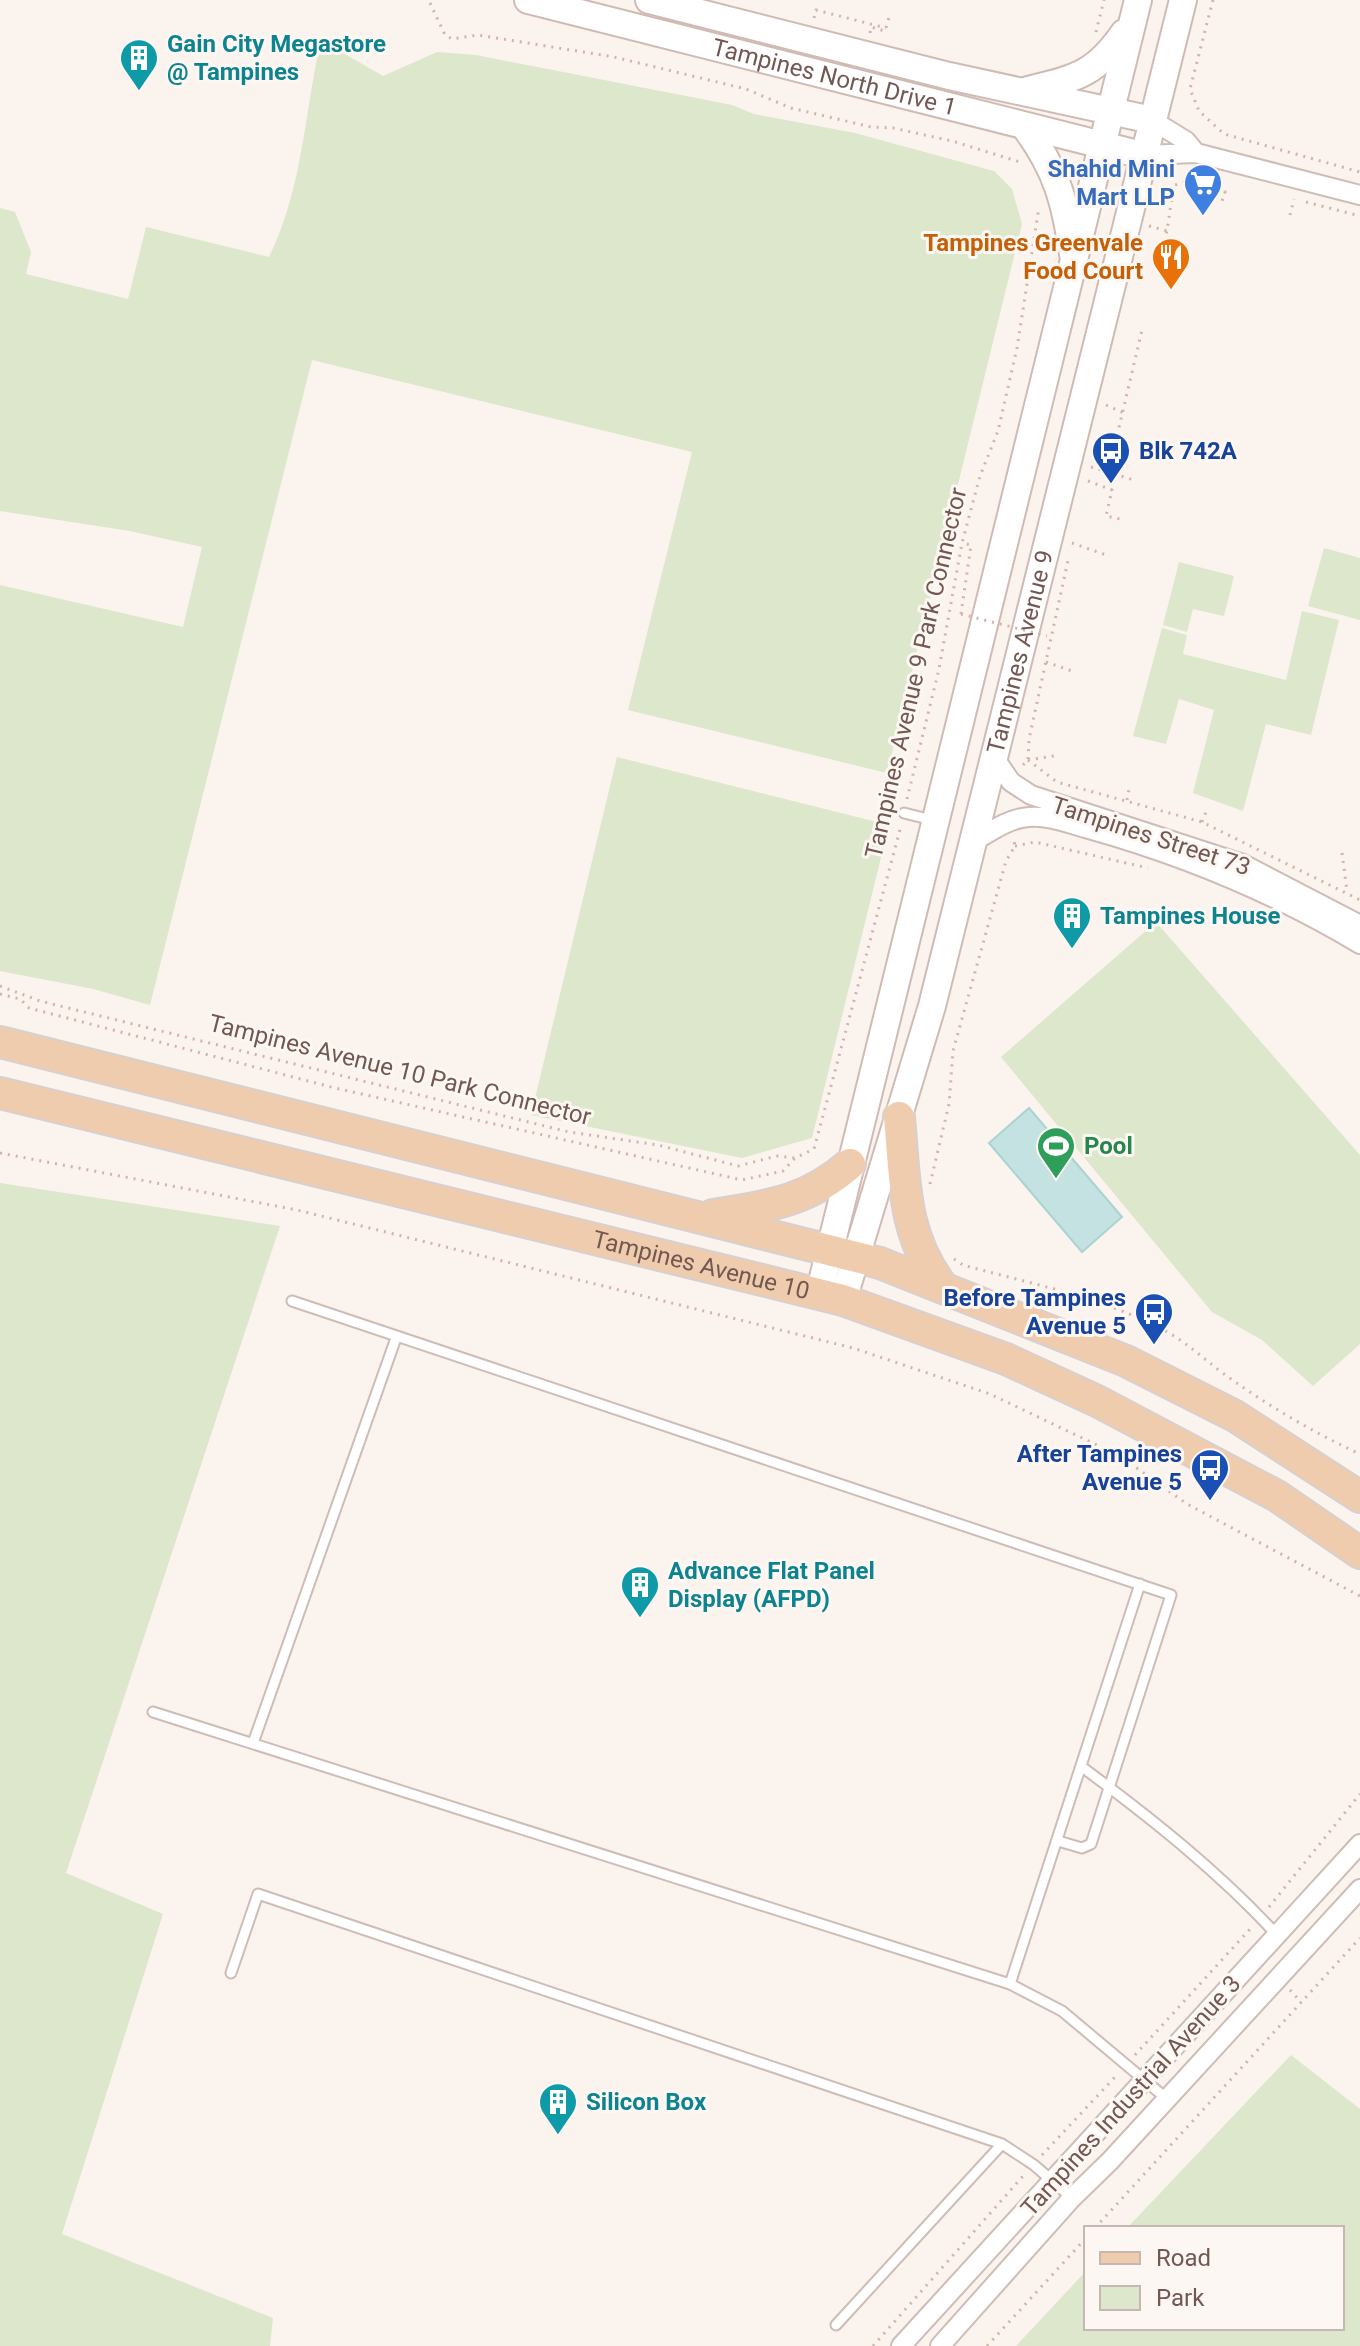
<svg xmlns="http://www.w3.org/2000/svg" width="1360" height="2346" font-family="Roboto,sans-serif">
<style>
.green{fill:#dce7cc}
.water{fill:#c3e2e1;stroke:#aad3d2;stroke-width:2}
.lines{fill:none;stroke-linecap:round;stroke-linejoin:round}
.lane-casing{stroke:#cebcb6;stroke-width:13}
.street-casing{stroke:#cebcb6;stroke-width:22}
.secondary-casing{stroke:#d0bbb4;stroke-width:30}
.primary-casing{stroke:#d8d0cf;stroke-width:34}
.path{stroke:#d2b3aa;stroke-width:3;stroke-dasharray:2 6;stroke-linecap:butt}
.lane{stroke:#fff;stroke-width:9}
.street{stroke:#fff;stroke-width:18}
.secondary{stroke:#fff;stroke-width:26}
.primary{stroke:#f0ccae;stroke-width:30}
.path-bridge{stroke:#d2b3aa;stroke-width:3;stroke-dasharray:2 6;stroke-linecap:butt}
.labels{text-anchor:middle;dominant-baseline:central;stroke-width:6;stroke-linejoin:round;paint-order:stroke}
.culture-label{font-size:24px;font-weight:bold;fill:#0d838f;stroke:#fdf7f3;text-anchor:start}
.street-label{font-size:24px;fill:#735852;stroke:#fdf7f3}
.shop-label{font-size:24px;font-weight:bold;fill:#366cbe;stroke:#fdf7f3;text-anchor:end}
.food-label{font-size:24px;font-weight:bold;fill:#c56008;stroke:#fdf7f3;text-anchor:end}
.transit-label{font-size:24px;font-weight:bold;fill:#164399;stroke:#fdf7f3;text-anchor:end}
.leisure-label{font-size:24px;font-weight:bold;fill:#27864d;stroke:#fdf7f3;text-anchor:start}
</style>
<rect width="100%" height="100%" fill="#fbf3ed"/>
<!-- green -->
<path class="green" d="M321,40L383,76L437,52L476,55L732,105L754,114L855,133L994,171L1012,189L1022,224L887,773L628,710L692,452L312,360L150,1005L93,989L0,971V585L183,627L202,547L130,531L0,511V208L15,212L31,252L26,274L128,299L146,227L269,257C303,188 304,114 321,40Z
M1324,548L1360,558V620L1308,606Z
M1179,562L1234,576L1224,616L1193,609L1187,632L1163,625Z
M1302,611L1339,620L1311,735L1266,724L1243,811L1193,793L1214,710L1179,699L1166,744L1133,736L1162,628L1187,635L1183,654L1286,680Z
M617,757L889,825L812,1138L742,1158L531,1115Z
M1156,922L1360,1155V1344L1313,1386L1262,1340L1212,1312L1001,1057Z
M0,1183L280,1226L66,1873L163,1914L62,2234L273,2318L270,2346H0Z
M1291,2055L1360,2109V2346H1016L1086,2271V2328H1342V2228H1127Z"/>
<!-- water -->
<path class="water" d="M1029,1108L1122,1217L1082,1252L989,1143Z"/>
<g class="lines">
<defs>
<path id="lane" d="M904,813L932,820
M292,1301L1171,1595L1091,1844L1082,1848L1058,1841
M153,1712L1010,1984L1062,2011L1167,2099
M253,1743L396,1338
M1082,1767C1151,1818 1219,1872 1277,1935
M231,1973L258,1894L1002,2144L1034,2165L1072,2198
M1010,1984L1140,1584
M836,2325L1002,2144"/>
<path id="street" d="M1152,120L1186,141L1196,153
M1142,155L1196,153L1360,195
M994,757L1011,782L1031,795L1243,864L1360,925
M973,842C990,832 1009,818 1029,817C1048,815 1070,824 1089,829C1182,855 1276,894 1360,944
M901,2346L1360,1844
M940,2346L1072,2198L1110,2161L1360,1889"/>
<g id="secondary">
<path id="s1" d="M528,0L1142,155"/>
<path d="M649,0L949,76L1152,120"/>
<path d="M1028,90C1076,78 1095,75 1124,33"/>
<path d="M1025,127C1057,170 1065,202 1073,254"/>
<path d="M819,1294L1138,0"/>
<path id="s2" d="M843,1300L932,1006L1183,0"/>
</g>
<g id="primary">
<path d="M0,1042L880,1263L1126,1361L1235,1416L1360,1497"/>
<path id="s3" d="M0,1093L843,1300L1006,1359L1097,1401L1277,1496L1360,1553"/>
<path d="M899,1117C905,1180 902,1232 941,1285"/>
<path d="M713,1215C768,1206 807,1202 850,1164"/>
</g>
</defs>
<!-- lane casing -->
<use href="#lane" class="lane-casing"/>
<!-- street casing -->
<use href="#street" class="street-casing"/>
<!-- secondary casing -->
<use href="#secondary" class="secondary-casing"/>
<!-- primary casing -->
<use href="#primary" class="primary-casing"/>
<!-- path -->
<path class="path" d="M1213,0L1190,89L1199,111L1224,134L1360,172
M430,3L445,35L452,39L478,35L614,57L746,89L791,108L871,127L893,128L952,141L1020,162
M814,18L816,10L886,28
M1096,32L1104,0
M870,33L871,27L885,31L890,14
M1214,177L1212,188L1225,192L1222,201
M1160,190L1205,175
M1306,202L1360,216
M1290,215L1294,199
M1149,226L1167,231L1173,190
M1164,241L1167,231
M1106,405L1124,413
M1091,467L1134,480
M1108,474L1142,330
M1088,481L1112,490L1106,516L1120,519
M1072,543L1109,556
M961,614L971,545L962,543
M1046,662L1075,672
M1028,760L1057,782L1202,822L1360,900
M1028,760L1054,756
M1023,765L1028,760L1029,739L1069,556
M907,799L939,669L962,543L980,476L998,431L1017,348L1039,207
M1127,800L1129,789
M1202,822L1206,812
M1015,846L1035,842L1148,868
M1342,853L1347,891
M0,986L40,1001L569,1132L658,1145L738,1166L777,1156L795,1158
M0,994L20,999L29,1008L335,1088L742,1180L783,1171L795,1158L814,1149L901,826
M0,1153L297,1210L853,1348L990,1394L1120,1456L1187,1504L1360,1596
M930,1184L949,1104L953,1051L1006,861L1015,846L1014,840
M954,1259L963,1265C1028,1283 1100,1297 1160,1328C1187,1342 1201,1357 1224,1374C1267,1405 1312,1432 1360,1454
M1269,1907L1360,1794
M1290,1990L1301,2002
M1135,2055L1251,1928
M1042,2155L1116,2076
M1095,2228L1360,1938
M873,2346L1024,2175
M987,2346L1086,2238"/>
<!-- lane -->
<use href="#lane" class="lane"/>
<!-- street -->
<use href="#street" class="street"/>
<!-- secondary -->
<use href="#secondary" class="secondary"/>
<!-- primary -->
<use href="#primary" class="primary"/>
<!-- path-bridge -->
<path class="path-bridge" d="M961,614L1047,636"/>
</g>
<!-- icons -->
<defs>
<symbol id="building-pin" viewBox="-11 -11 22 30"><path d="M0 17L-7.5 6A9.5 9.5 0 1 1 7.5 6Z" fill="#0f9aa8" stroke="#fdf7f3"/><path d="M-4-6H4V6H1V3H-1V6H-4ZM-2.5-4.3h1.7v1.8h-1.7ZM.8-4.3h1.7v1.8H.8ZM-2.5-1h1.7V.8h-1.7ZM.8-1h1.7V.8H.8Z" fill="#fff"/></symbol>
<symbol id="supermarket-pin" viewBox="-11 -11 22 30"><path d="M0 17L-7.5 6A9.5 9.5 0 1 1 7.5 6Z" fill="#3f7fe0" stroke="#fdf7f3"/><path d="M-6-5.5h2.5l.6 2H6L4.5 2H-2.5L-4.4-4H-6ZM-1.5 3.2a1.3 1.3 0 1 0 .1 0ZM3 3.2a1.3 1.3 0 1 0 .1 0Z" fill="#fff"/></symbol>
<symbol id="restaurant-pin" viewBox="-11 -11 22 30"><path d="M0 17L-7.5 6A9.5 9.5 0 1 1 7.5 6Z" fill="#e8710a" stroke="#fdf7f3"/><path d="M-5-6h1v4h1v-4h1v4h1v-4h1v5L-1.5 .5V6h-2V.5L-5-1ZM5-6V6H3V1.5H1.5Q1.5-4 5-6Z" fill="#fff"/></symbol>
<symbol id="bus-pin" viewBox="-11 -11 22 30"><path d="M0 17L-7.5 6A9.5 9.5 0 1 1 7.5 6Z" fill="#1a4fb4" stroke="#fdf7f3"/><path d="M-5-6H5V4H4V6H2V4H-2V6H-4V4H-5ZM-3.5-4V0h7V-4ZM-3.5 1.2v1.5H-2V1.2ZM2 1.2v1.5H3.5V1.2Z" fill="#fff"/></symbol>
<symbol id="stadium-pin" viewBox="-11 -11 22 30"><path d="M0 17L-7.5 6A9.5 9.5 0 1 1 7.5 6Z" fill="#2e9e5b" stroke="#fdf7f3"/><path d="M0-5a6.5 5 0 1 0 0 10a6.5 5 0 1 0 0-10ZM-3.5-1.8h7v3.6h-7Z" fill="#fff"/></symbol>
</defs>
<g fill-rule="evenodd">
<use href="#building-pin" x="117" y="36" width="44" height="60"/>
<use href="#supermarket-pin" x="1181" y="161" width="44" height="60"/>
<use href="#restaurant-pin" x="1149" y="235" width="44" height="60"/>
<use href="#bus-pin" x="1089" y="429" width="44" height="60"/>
<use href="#building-pin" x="1050" y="894" width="44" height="60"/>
<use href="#stadium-pin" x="1034" y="1124" width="44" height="60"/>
<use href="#bus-pin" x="1132" y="1290" width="44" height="60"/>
<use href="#bus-pin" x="1188" y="1446" width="44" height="60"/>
<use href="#building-pin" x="618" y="1563" width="44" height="60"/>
<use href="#building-pin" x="536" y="2080" width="44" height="60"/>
</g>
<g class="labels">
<!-- culture labels -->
<g class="culture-label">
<text x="167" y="44">Gain City Megastore<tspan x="167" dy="28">@ Tampines</tspan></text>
<text x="1100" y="916">Tampines House</text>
<text x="668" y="1571">Advance Flat Panel<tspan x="668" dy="28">Display (AFPD)</tspan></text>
<text x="586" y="2102">Silicon Box</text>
</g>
<!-- street labels -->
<g class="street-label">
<text stroke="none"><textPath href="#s1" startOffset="316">Tampines North Drive 1</textPath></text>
<text stroke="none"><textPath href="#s2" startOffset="672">Tampines Avenue 9</textPath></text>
<text transform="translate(916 673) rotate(-77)">Tampines Avenue 9 Park Connector</text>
<text transform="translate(1151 836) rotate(18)">Tampines Street 73</text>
<text transform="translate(400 1070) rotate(14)">Tampines Avenue 10 Park Connector</text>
<text stroke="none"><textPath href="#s3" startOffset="722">Tampines Avenue 10</textPath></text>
<text transform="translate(1131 2096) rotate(-48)">Tampines Industrial Avenue 3</text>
</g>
<!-- shop labels -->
<g class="shop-label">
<text x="1175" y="169">Shahid Mini<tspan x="1175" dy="28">Mart LLP</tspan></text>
</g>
<!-- food labels -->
<g class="food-label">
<text x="1143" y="243">Tampines Greenvale<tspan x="1143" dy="28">Food Court</tspan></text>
</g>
<!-- transit labels -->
<g class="transit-label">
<text x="1139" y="451" text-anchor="start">Blk 742A</text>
<text x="1126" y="1298">Before Tampines<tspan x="1126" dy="28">Avenue 5</tspan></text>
<text x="1182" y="1454">After Tampines<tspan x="1182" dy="28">Avenue 5</tspan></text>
</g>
<!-- leisure labels -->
<g class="leisure-label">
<text x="1084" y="1146">Pool</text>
</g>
</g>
<!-- legend -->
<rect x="1084" y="2226" width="260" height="104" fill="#fdf7f3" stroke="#c6b7b3" stroke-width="2"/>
<rect x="1100" y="2252" width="40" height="12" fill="#f0ccae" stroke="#c6b7b3" stroke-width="2"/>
<text x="1156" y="2266" font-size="24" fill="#735852">Road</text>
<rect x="1100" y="2286" width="40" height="24" fill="#dce7cc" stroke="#c6b7b3" stroke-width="2"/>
<text x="1156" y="2306" font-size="24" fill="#735852">Park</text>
</svg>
